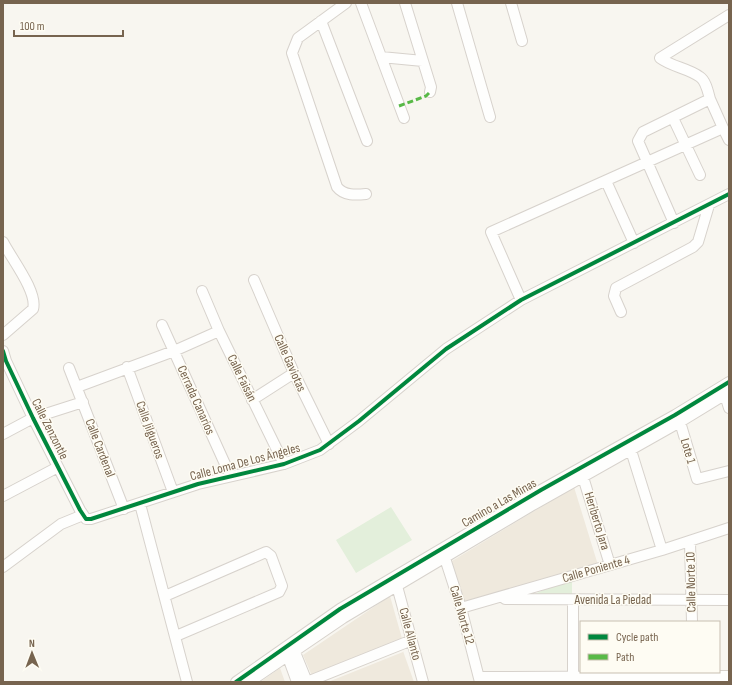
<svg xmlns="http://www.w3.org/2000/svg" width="732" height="685" font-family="'Sofia Sans Condensed',sans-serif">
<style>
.residential{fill:#efe9dd}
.green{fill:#e3efdb}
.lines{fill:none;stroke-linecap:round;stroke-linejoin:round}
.minor-casing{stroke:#d7d2cc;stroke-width:12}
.minor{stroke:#fefefd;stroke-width:10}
.quiet{stroke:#58b947;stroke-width:3;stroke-dasharray:6 3;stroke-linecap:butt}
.cycleway-casing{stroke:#fefcf3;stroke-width:6}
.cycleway{stroke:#00873e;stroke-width:4}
.labels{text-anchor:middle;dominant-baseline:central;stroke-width:3;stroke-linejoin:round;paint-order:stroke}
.street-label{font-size:13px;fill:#77644f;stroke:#fefcf3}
</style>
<rect width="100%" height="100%" fill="#f8f6f0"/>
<!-- residential -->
<path class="residential" d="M574,487L598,565L464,604L452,561Z
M390,596L403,642L312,676L303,655Z
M403,651L414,682H328L403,652Z
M280,668L285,682H260L266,678Z"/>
<!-- green -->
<path class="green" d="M391,507L412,540L356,573L336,540Z
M572,578V597L525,598Z"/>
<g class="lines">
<defs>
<path id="minor" d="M346,3L298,38L292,53L337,187C344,196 356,195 366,194
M361,3L404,118
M405,3L431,87L430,92
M457,3L490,117
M511,3L522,41
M321,21L367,141
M381,57L423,61
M710,99C708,92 706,81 700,77C688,68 672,67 660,58L729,15
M673,118L700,175
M606,181L634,243
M674,223L638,141L643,132L710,99L723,128
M3,242C11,258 38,292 33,309L3,335
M254,280L294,373L329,444
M202,291L219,331L284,464
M521,300L491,232L723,128L729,140
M621,312L614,296L616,288L693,247L698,242L709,205
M162,325L230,475
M3,351L6,361L33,418L80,510L86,519H91L198,484L284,464L320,450L359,421L446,349L521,300L729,194
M127,367L173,492
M69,368L124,509
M77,387L174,351L219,331
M725,395L729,408
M252,400L294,373
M680,422L697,479L729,471
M3,434L33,418L83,402
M629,444L662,550
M583,477L610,565
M3,496L58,467
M140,504L187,682
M690,542L692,622
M443,552L461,608L480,682
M3,567L61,524L83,515
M397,586L423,682
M165,596L266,552L271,556L282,586L279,592L176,636
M505,599L729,600
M461,608L662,550L729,528
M292,645L307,682
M285,649L297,682
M479,677L729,676
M236,682L340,609L541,490L675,415L729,382
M249,682L343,618L531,506L680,422L729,392
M307,682L412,640
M573,682V600"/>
</defs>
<!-- minor casing -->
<use href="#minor" class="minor-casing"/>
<!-- minor -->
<use href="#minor" class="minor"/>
<!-- quiet -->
<path class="quiet" d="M399,106L426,96L430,92"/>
<defs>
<path id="cycleway" d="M3,351L6,361L33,418L80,510L86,519H91L198,484L284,464L320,450L359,421L446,349L521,300L729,194
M236,682L340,609L541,490L675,415L729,382"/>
</defs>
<!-- cycleway casing -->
<use href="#cycleway" class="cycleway-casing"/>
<!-- cycleway -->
<use href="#cycleway" class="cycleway"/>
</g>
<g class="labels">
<!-- street labels -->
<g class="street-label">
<text transform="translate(290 363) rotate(66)">Calle Gaviotas</text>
<text transform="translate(242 378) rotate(64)">Calle Faisán</text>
<text transform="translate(196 400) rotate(66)">Cerrada Canarios</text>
<text transform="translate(50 429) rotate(63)">Calle Zenzontle</text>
<text transform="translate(150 430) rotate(70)">Calle Jilgueros</text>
<text transform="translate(100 448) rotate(69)">Calle Cardenal</text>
<text transform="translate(688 451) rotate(74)">Lote 1</text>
<text transform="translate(245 462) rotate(-15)">Calle Loma De Los Ángeles</text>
<text transform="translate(499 503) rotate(-30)">Camino a Las Minas</text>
<text transform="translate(597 521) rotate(73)">Heriberto Jara</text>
<text transform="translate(596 569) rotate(-16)">Calle Poniente 4</text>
<text transform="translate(691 582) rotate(-91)">Calle Norte 10</text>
<text x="613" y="600">Avenida La Piedad</text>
<text transform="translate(462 615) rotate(74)">Calle Norte 12</text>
<text transform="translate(410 634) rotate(75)">Calle Allanto</text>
</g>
</g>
<!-- border -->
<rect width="732" height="685" fill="none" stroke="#77644f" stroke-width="8"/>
<!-- legend -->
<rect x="580" y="621" width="140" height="52" fill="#fefcf3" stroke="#c8bfb1"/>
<rect x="588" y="634" width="20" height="6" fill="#00873e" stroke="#c8bfb1"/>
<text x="616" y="641" font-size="12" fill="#77644f">Cycle path</text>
<rect x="588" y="654" width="20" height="6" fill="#58b947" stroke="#c8bfb1"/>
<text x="616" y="661" font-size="12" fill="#77644f">Path</text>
<!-- north arrow -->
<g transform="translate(32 653) rotate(359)" stroke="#fefcf3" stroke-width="3" paint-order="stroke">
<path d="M0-3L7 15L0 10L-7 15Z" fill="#77644f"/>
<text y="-6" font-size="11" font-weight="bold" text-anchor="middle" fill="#77644f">N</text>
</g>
<!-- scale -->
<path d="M14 30v6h109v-6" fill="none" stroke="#77644f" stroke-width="2"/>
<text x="20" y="30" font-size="12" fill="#77644f" stroke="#fefcf3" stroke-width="3" paint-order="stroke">100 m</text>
</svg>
